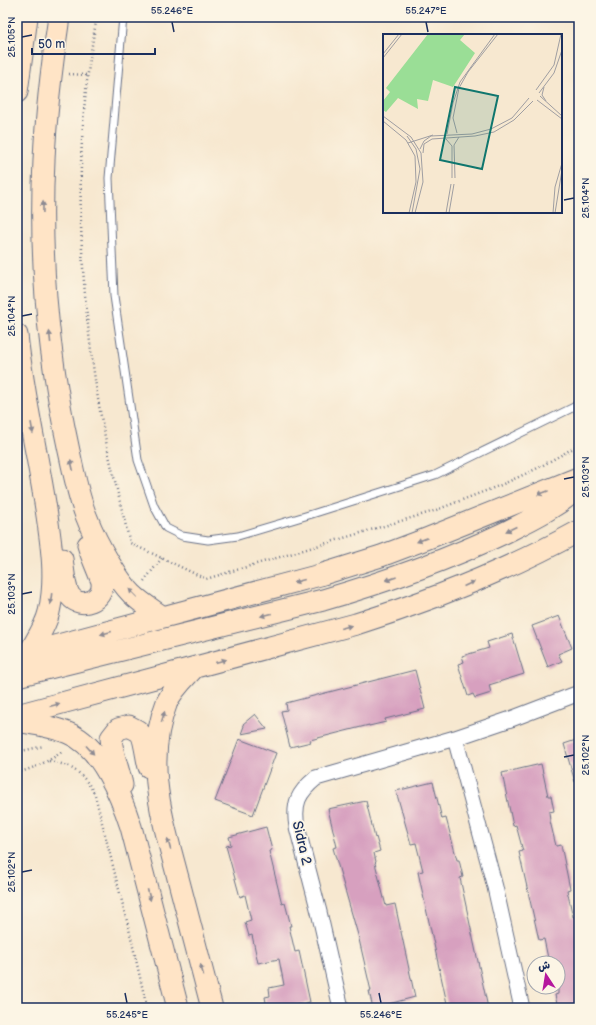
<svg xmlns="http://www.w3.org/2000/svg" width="596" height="1025" font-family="'Balsamiq Sans','Playpen Sans Arabic',sans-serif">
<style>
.building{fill:#d7a0bf}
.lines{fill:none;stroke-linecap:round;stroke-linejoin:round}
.lane-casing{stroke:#687086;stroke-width:9}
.street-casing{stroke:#687086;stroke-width:17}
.secondary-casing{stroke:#687086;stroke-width:23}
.path{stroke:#687086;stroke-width:2.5;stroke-dasharray:1 3;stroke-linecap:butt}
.lane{stroke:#fff;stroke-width:7}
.street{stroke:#fff;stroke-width:15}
.secondary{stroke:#ffe4c6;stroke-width:21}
.oneway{fill:#8d8a92}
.ticks{fill:none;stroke:#1b2f5e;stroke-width:1.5}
.labels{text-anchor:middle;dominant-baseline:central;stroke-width:3.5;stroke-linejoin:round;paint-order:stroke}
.street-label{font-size:14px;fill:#1b2f5e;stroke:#fcf5e5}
.inset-road{fill:none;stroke:#9f9ea2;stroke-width:1}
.view{fill:#0f766e;fill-opacity:0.15;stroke:#0f766e;stroke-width:2}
.inset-edge{fill:none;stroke:#1b2f5e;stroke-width:2}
.neatline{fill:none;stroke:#1b2f5e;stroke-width:1.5}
.ticks-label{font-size:10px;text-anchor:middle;fill:#1b2f5e}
</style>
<rect width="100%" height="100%" fill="#fcf5e5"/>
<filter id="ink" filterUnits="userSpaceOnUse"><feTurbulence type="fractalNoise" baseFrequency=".025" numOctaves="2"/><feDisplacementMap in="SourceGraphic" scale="8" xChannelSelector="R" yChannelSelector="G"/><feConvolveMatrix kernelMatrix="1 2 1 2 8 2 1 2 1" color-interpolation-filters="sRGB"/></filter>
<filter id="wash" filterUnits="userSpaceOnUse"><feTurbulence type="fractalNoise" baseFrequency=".012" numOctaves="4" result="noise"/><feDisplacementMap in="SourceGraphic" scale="16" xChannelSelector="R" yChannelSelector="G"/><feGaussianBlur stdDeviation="0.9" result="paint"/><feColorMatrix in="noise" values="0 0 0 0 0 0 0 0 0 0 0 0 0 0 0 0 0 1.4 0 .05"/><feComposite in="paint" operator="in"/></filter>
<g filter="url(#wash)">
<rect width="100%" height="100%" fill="#f7e8d0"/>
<g id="blocks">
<!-- building -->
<path class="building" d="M559,616L572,648L558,654L562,661L548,667L532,626Z
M512,634L524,674L489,685L491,693L475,698L473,694L468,696L458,664L464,662L462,656L489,648L487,642Z
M415,670L425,709L385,719L386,722L369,726V725L310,740L311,742L290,747L281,711L287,710L286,703Z
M255,714L267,729L241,734L244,726L243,724Z
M239,739L276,753L253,815L215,801Z
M579,739V782H575L564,744Z
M541,764L548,796H551L554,811L549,812L550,821L556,846L561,845L570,889L567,890L573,917L579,916V1008H558L555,995L558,994V963H549L544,939L539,940L519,852L523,851L516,825L513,826L502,773Z
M433,782L442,819L446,818L457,860H459L463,877L460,878L488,1008H448L418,872L423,871L416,843L411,844L396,791Z
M366,801L375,838L376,837L380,851L374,853L376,862L375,863L386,906L395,904L415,997L373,1008L369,991H371L358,935L333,848L337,847L328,809Z
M266,827L272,850L269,851L282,904L285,903L291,926H289L295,952L299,951L310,1002L282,1008H267L265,997L270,996L269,988L284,985L279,959L258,963L252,935L249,936L245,922L251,920L245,895L240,897L226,846L231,845L229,837Z"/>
</g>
</g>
<g filter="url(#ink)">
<use href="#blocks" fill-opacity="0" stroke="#687086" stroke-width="1"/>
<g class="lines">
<defs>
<path id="lane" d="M123,17L109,178L114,296L138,460L154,506L166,528L182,536L208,540L238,536L312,514L435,475L574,407L579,403"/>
<path id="street" d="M455,738L495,887L522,1008
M341,1008L319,912L297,827C293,803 298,793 316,778L455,738L511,719L579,693"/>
<path id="secondary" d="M59,17C52,64 46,112 44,160C39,257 48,355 69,451C74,473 78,497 87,518C93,534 101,549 110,564C116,574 124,586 132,594C141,603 153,610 163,617
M17,92L27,17
M17,335C23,393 37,451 46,509C51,543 57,578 49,612C46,626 36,640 29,653
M62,559C64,570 64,587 70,596C81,610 104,600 102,583C102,580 100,577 99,574C95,564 91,555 88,545
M17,656L320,575L381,556L426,539L578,478
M193,669C184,679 173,689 167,702C143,762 163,820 178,878C189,921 201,965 212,1008
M17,676L323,600C385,582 445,561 504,533C530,520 558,507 579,487
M17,715L356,624C433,600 508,570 579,531
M17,721C34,724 52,726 68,733C100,745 121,796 131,827L178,1008
M122,785C119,769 112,754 111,738L118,729L129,726C132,728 135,729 138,731C145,736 146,758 149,767"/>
</defs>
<!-- lane casing -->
<use href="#lane" class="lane-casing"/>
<!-- street casing -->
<use href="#street" class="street-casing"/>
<!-- secondary casing -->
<use href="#secondary" class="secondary-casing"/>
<!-- path -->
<path class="path" d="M97,17C72,144 78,278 99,405C107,452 119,497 130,543L206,579L431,512L501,485L536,469L579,445
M69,74L88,75
M144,581L162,558
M17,752L44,746
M49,761C73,765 84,774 95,795L129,929L147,1008
M17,773C34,768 48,762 63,751"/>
<!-- lane -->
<use href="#lane" class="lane"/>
<!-- street -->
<use href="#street" class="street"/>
<!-- secondary -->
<use href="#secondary" class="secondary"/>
</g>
<!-- one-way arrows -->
<defs><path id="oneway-solid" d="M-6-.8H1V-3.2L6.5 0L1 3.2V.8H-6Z"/></defs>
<g class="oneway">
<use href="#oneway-solid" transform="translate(43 207) rotate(-89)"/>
<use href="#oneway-solid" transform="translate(50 337) rotate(-96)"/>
<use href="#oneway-solid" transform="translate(32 428) rotate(80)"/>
<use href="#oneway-solid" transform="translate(72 465) rotate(-103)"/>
<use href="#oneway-solid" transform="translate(543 493) rotate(159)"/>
<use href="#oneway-solid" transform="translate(511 529) rotate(155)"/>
<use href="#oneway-solid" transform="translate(422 540) rotate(159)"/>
<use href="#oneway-solid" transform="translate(391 579) rotate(161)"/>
<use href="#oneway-solid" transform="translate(299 581) rotate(165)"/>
<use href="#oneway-solid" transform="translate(469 584) rotate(-24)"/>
<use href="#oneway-solid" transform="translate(133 593) rotate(-135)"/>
<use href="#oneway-solid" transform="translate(51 599) rotate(97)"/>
<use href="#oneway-solid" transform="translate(266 615) rotate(166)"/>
<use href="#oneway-solid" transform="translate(346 627) rotate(-15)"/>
<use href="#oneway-solid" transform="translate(106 633) rotate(165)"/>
<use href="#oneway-solid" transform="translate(221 661) rotate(-15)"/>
<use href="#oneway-solid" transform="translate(55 705) rotate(-15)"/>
<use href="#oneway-solid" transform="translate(163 717) rotate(-73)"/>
<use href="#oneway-solid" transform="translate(90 750) rotate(48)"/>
<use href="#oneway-solid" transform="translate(169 844) rotate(-105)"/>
<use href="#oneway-solid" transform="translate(149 895) rotate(75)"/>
<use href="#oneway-solid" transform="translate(202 970) rotate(-105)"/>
</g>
</g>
<!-- ticks -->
<path class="ticks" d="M172,22L174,32M426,22L428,32M22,37L32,35M564,200L574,198M22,316L32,314M564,479L574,477M22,594L32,592M564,757L574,755M22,872L32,870M125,993L127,1003M379,993L381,1003"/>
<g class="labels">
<!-- street labels -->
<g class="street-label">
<text transform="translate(302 843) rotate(77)">Sidra 2</text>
</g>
</g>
<!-- overview -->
<g transform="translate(383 34)">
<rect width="179" height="179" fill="#f7e8d0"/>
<path d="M45,0H82L77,6L92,19L70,53L50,46L45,67L34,65L35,75L15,64L3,78L0,76V67L7,58L3,54Z" fill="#9ade96"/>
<path class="inset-road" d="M0,20L16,0M0,24L19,0M161,53L159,61L163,67M153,56L171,31L178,0M156,59L171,39L179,16M157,62L179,82M154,66L179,85M0,82L28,103L38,119L40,148L32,179M0,87L23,106L32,122L33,148L26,179M108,95L129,84L146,64M74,99L70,84L76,54L85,38L115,0M64,100L70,69L77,48L112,0M24,102L33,115L37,135L29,179M49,105L92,102L111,98L131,86L150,67M63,105L69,112V144M25,109L50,101M37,115L41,107L48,102L89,100L108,95M40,119L41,110L49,105M72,144L71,111L76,103M63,179L68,150M66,179L71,150M170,179L172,153L179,129M172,179L179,136"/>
<path class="view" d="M72,53L115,62L99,135L57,126Z"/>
<rect width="179" height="179" class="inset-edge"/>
</g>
<!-- margin -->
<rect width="596" height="1025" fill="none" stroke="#fcf5e5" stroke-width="44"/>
<!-- north arrow -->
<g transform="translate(546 975) rotate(348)"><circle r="19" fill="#fcf5e5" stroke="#a2a6af"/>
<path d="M0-3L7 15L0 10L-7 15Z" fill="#b5179e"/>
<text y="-6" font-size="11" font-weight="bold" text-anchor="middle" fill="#1b2f5e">ش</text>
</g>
<!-- scale -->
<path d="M32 48v6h123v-6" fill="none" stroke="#1b2f5e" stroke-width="2"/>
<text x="38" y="48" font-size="12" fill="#1b2f5e" stroke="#fcf5e5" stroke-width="3" paint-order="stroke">50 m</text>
<rect x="22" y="22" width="552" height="981" class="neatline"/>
<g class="ticks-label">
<text x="172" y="14">55.246°E</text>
<text x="426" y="14">55.247°E</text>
<text transform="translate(11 37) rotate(-90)" y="4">25.105°N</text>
<text transform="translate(585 198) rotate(-90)" y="4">25.104°N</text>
<text transform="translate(11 316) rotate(-90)" y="4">25.104°N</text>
<text transform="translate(585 477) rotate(-90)" y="4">25.103°N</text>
<text transform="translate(11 594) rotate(-90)" y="4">25.103°N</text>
<text transform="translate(585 755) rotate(-90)" y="4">25.102°N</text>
<text transform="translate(11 872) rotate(-90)" y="4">25.102°N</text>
<text x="127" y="1018">55.245°E</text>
<text x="381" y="1018">55.246°E</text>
</g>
</svg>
